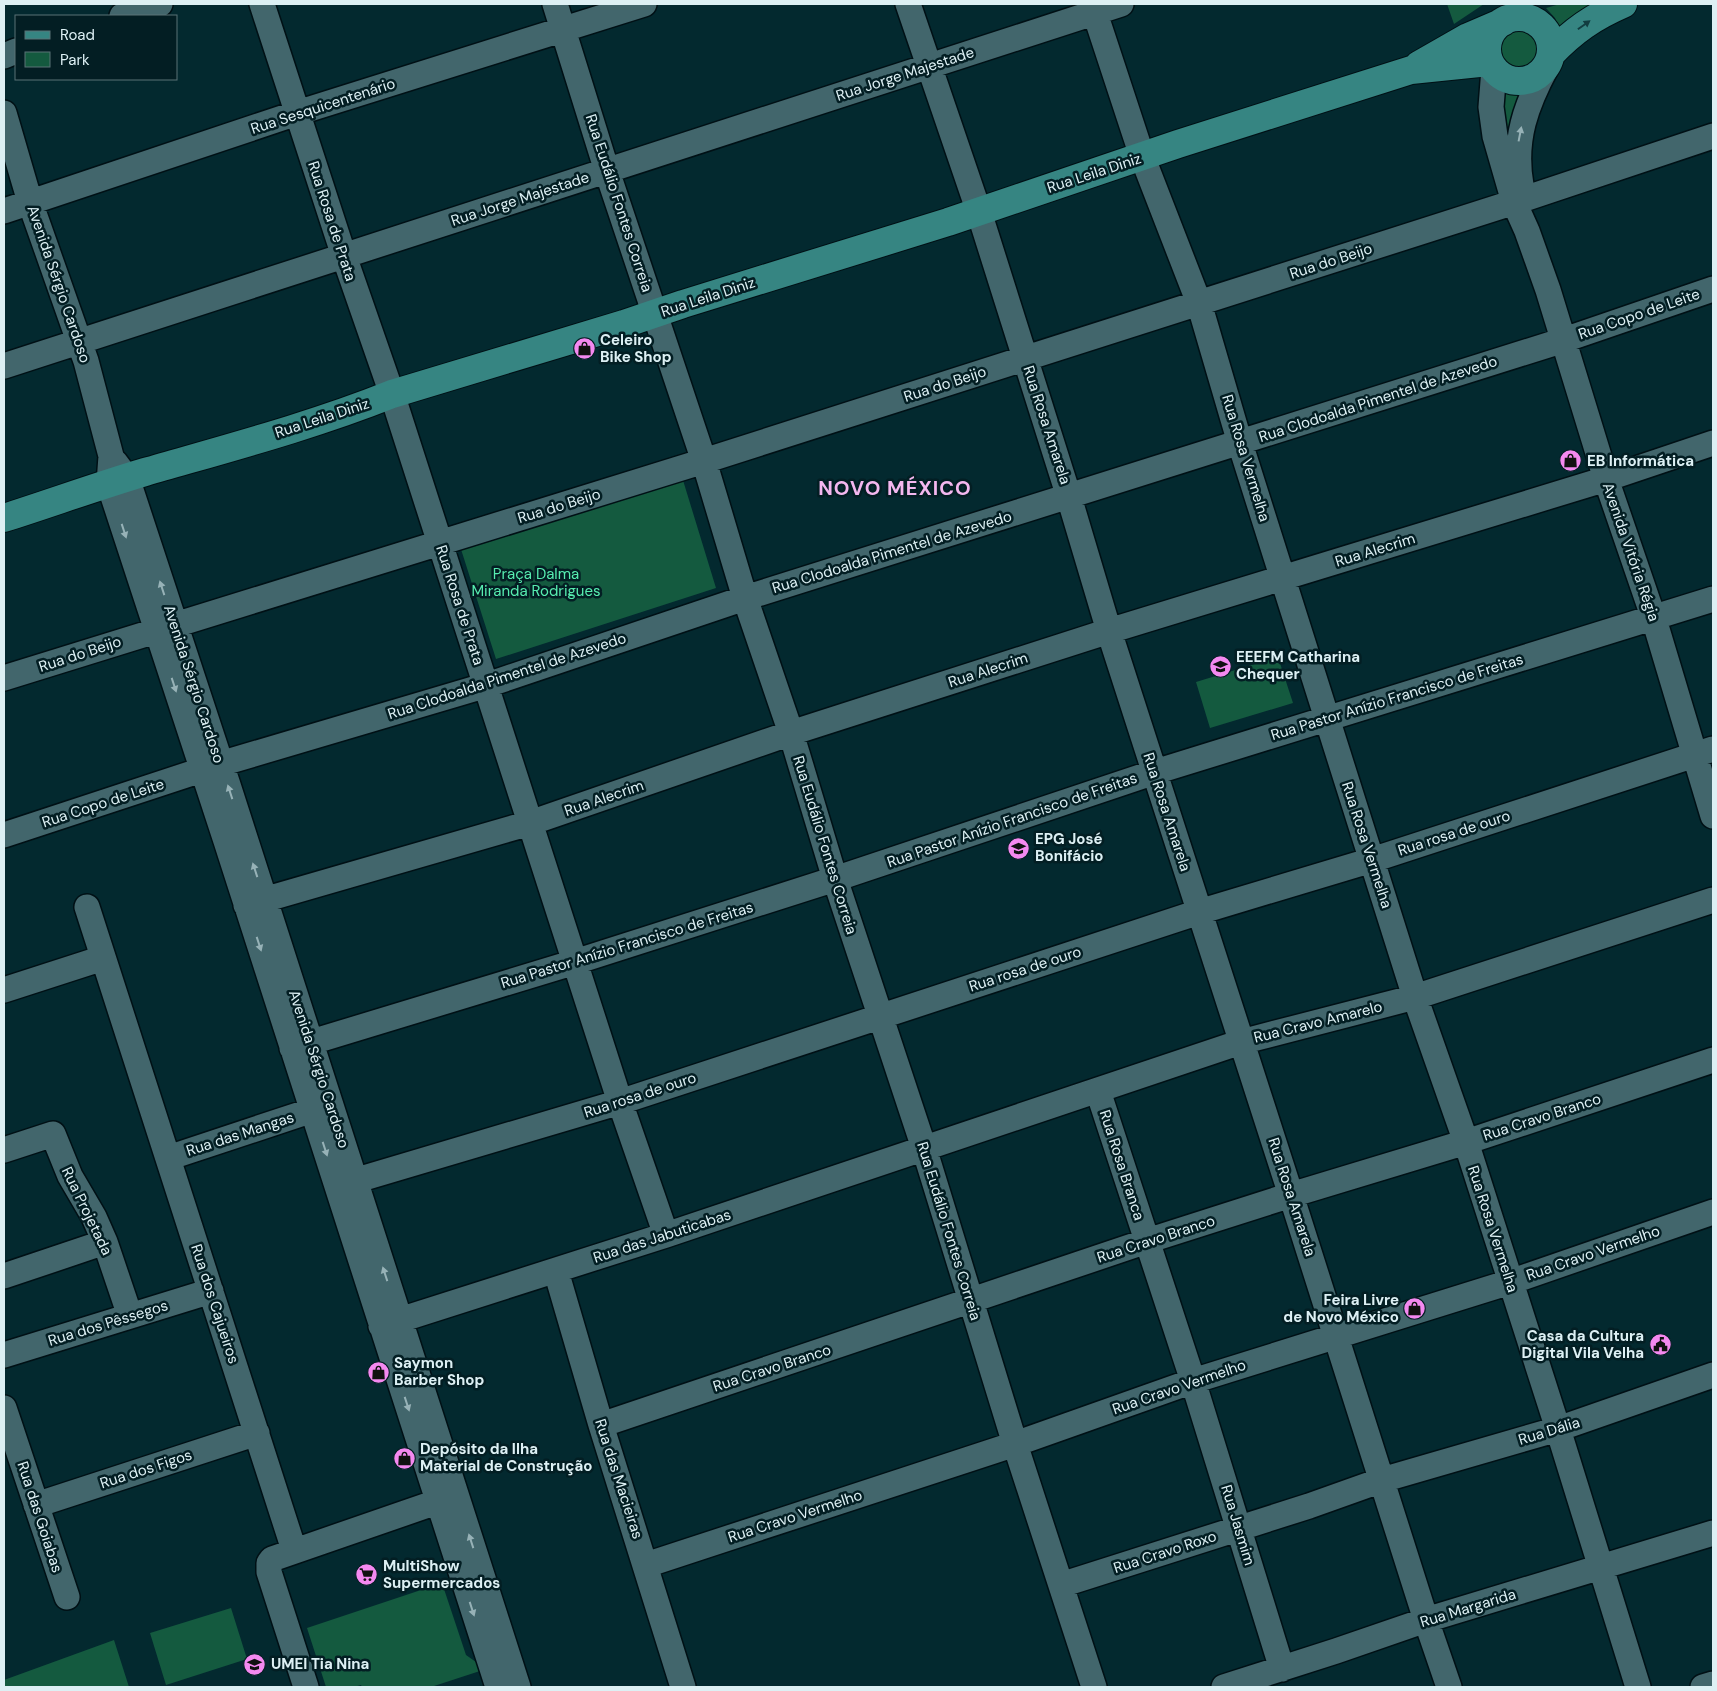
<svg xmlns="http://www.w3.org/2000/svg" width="1717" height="1691" font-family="'DM Sans',sans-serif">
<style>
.green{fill:#145a3f}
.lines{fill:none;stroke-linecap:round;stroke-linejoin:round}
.minor-casing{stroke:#001015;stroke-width:28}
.major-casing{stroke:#001015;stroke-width:30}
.minor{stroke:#42666c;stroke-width:25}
.major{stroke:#368582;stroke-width:28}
.oneway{fill:#123d40}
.oneway2{fill:#97b2b7}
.labels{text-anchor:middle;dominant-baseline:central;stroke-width:5;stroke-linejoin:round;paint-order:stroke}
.street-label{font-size:15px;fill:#ddf0f4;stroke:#031e23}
.poi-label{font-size:15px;font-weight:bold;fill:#ddf0f4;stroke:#031e23;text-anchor:start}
.park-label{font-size:15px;fill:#57edb0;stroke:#031e23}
.district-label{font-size:20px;font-weight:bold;letter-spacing:1px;fill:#f3b7ef;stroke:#031e23}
</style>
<rect width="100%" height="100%" fill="#03292f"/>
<!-- green -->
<path class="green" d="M1447,4H1484L1454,24Z
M1560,4H1592L1574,15L1560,30L1555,18L1546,8Z
M1496 47a24 24 0 1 1 48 0a24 24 0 1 1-48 0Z
M1500,81C1510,85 1517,87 1528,85L1505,147Z
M682,477L716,588L496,659L459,543Z
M1278,657L1293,703L1210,728L1196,682Z
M442,1583L466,1655L476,1662L480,1671L431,1687H362L361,1685L354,1687H326L307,1628Z
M231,1608L247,1659L166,1685L150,1633Z
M114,1640L129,1687H4V1680Z"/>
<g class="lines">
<defs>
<path id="minor" d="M262,4L344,256L392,394L620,1102L666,1235
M555,4L607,171L704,461L745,598L791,733L835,879L924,1148L1015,1444L1094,1687
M908,4L979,212L1069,497L1109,631L1291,1195L1426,1620L1449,1687
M1092,4L1142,156L1199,303L1240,443L1415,997L1466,1142L1558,1429L1638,1687
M122,16L160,4
M4,56L16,51
M1494,69L1491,107L1495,136L1514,202L1527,231L1548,290L1606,479L1654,619L1713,816
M4,113L30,202L86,361L111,456L109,484L226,841L498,1687
M1521,185C1513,140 1526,105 1547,66
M4,211L297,113L644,4
M4,366L1121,4
M115,462L127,478L228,785L518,1687
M4,678L704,461L1524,199L1713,136
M4,835L220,764L487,685L745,598L1564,340L1713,289
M246,905L530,823L791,733L1109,631L1606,479L1713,443
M87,907L294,1550
M4,990L103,958
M292,1048L575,962L835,879L1155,772L1713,599
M1098,1091L1193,1381L1282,1669
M4,1150L53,1134L70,1176L94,1217L105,1242L130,1316
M168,1158L328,1105
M337,1186L620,1102L1199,912L1372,860L1713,749
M556,1271L601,1425L683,1687
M4,1276L105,1242
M381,1326L666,1235L1241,1042L1415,997L1713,900
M4,1355L211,1291
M4,1408L67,1597
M601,1425L1147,1241L1291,1195L1466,1142L1713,1060
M36,1505L257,1433
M646,1565L1015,1444L1193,1381L1510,1282L1713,1212
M1061,1585L1309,1506L1382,1480L1558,1429L1713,1375
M306,1687L269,1572V1563L272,1559L454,1496
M1224,1687L1336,1651L1426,1620L1713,1533
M1703,1687L1713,1684"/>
<path id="major" d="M1487 49a32 32 0 1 1 64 0a32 32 0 1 1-64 0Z
M1551,54C1573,31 1593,17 1623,4
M1419,65L1468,37L1503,22
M4,518C51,503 98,486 145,472C228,448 312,426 392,394L624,324L683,304L948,222L1178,144L1411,70L1489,62"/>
</defs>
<!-- minor casing -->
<use href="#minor" class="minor-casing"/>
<!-- major casing -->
<use href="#major" class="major-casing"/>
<!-- minor -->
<use href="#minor" class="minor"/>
<!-- major -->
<use href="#major" class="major"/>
</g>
<!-- one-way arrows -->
<defs><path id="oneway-solid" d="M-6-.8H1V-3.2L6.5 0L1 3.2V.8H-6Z" transform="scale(1.25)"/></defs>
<use class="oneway" href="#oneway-solid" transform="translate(1584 25) rotate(-35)"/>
<g class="oneway2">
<use href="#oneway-solid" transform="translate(1520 134) rotate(-79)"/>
<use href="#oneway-solid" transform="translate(124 531) rotate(72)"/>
<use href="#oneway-solid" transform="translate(162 588) rotate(-108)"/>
<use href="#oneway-solid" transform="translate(174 685) rotate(72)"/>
<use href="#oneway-solid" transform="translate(230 792) rotate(-108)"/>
<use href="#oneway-solid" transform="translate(255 870) rotate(-108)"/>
<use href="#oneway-solid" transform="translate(259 944) rotate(72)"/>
<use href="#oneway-solid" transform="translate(325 1149) rotate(72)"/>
<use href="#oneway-solid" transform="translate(385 1274) rotate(-108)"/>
<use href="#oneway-solid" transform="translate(407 1404) rotate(72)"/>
<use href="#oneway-solid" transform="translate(471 1541) rotate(-108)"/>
<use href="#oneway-solid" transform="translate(472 1609) rotate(72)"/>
</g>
<!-- icons -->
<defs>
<symbol id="shop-disc" viewBox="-11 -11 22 22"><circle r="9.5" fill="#f489f0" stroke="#031e23"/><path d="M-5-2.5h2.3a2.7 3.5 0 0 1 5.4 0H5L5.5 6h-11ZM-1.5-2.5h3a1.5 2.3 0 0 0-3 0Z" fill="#111"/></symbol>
<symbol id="school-disc" viewBox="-11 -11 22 22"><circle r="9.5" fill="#f489f0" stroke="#031e23"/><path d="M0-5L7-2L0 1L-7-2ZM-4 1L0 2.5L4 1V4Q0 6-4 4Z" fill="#111"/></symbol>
<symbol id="civic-disc" viewBox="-11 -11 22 22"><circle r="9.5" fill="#f489f0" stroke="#031e23"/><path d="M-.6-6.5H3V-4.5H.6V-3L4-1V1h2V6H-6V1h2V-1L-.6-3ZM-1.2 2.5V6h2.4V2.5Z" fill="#111"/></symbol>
<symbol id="supermarket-disc" viewBox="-11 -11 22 22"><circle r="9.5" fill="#f489f0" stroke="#031e23"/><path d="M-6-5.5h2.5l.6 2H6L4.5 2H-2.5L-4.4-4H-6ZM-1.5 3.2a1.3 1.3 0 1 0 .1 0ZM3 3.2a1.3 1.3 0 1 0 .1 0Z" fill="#111"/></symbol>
</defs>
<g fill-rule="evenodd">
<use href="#shop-disc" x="572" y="336" width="25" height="25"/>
<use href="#shop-disc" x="1558" y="448" width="25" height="25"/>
<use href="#school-disc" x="1208" y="654" width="25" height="25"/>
<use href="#school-disc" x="1006" y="836" width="25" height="25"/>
<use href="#shop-disc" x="1402" y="1296" width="25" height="25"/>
<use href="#civic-disc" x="1648" y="1332" width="25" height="25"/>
<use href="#shop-disc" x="366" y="1360" width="25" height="25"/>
<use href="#shop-disc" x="392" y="1446" width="25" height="25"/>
<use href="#supermarket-disc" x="354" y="1562" width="25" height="25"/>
<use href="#school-disc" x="242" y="1652" width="25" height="25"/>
</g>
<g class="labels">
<!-- street labels -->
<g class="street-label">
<text transform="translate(905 74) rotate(-18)">Rua Jorge Majestade</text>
<text transform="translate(323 106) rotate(-18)">Rua Sesquicentenário</text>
<text transform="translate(1094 173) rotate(-18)">Rua Leila Diniz</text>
<text transform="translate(520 199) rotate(-18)">Rua Jorge Majestade</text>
<text transform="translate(619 203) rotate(72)">Rua Eudálio Fontes Correia</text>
<text transform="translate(332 221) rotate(72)">Rua Rosa de Prata</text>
<text transform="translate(1331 261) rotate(-18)">Rua do Beijo</text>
<text transform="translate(59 284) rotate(71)">Avenida Sérgio Cardoso</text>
<text transform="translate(708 297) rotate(-18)">Rua Leila Diniz</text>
<text transform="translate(1639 314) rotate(-19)">Rua Copo de Leite</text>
<text transform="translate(945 384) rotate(-18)">Rua do Beijo</text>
<text transform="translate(1378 399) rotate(-18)">Rua Clodoalda Pimentel de Azevedo</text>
<text transform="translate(322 418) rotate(-18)">Rua Leila Diniz</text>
<text transform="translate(1047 425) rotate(72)">Rua Rosa Amarela</text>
<text transform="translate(1246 458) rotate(73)">Rua Rosa Vermelha</text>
<text transform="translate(559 506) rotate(-17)">Rua do Beijo</text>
<text transform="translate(1375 550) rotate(-17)">Rua Alecrim</text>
<text transform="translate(892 552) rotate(-17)">Rua Clodoalda Pimentel de Azevedo</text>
<text transform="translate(1631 552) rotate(71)">Avenida Vitória Régia</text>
<text transform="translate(460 605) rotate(72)">Rua Rosa de Prata</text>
<text transform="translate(80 654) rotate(-18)">Rua do Beijo</text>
<text transform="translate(988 670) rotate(-18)">Rua Alecrim</text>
<text transform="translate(507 676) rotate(-18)">Rua Clodoalda Pimentel de Azevedo</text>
<text transform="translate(194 684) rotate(72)">Avenida Sérgio Cardoso</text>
<text transform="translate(1397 697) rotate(-17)">Rua Pastor Anízio Francisco de Freitas</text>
<text transform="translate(604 798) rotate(-19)">Rua Alecrim</text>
<text transform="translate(103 803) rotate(-18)">Rua Copo de Leite</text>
<text transform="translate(1167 812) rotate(72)">Rua Rosa Amarela</text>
<text transform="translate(1012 820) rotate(-19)">Rua Pastor Anízio Francisco de Freitas</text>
<text transform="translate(1454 833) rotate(-18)">Rua rosa de ouro</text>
<text transform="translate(825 845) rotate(73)">Rua Eudálio Fontes Correia</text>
<text transform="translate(1367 845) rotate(72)">Rua Rosa Vermelha</text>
<text transform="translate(627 945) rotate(-17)">Rua Pastor Anízio Francisco de Freitas</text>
<text transform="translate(1025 969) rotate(-18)">Rua rosa de ouro</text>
<text transform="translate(1318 1022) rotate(-14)">Rua Cravo Amarelo</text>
<text transform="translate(319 1069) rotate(72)">Avenida Sérgio Cardoso</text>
<text transform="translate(640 1095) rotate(-18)">Rua rosa de ouro</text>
<text transform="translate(1542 1117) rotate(-18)">Rua Cravo Branco</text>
<text transform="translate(240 1134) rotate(-18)">Rua das Mangas</text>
<text transform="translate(1122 1165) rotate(72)">Rua Rosa Branca</text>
<text transform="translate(1292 1197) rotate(72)">Rua Rosa Amarela</text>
<text transform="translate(87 1211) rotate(64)">Rua Projetada</text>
<text transform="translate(1493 1229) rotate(72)">Rua Rosa Vermelha</text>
<text transform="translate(949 1231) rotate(73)">Rua Eudálio Fontes Correia</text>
<text transform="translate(662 1236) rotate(-18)">Rua das Jabuticabas</text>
<text transform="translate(1156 1239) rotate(-18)">Rua Cravo Branco</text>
<text transform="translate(1593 1253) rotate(-19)">Rua Cravo Vermelho</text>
<text transform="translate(215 1304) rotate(72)">Rua dos Cajueiros</text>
<text transform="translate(108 1323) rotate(-17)">Rua dos Pêssegos</text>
<text transform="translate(772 1368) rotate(-18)">Rua Cravo Branco</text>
<text transform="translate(1179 1387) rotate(-19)">Rua Cravo Vermelho</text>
<text transform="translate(1549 1431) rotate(-17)">Rua Dália</text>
<text transform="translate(146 1469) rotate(-18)">Rua dos Figos</text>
<text transform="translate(619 1479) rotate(72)">Rua das Macieiras</text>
<text transform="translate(795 1516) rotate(-18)">Rua Cravo Vermelho</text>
<text transform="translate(40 1517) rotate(72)">Rua das Goiabas</text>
<text transform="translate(1238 1525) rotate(73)">Rua Jasmim</text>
<text transform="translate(1165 1552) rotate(-18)">Rua Cravo Roxo</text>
<text transform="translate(1468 1608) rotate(-17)">Rua Margarida</text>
</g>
<!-- poi labels -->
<g class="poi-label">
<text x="600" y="340">Celeiro<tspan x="600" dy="17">Bike Shop</tspan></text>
<text x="1587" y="461">EB Informática</text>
<text x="1236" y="657">EEEFM Catharina<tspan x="1236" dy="17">Chequer</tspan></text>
<text x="1035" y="839">EPG José<tspan x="1035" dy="17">Bonifácio</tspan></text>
<text x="1399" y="1300" text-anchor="end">Feira Livre<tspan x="1399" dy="17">de Novo México</tspan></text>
<text x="1644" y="1336" text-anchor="end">Casa da Cultura<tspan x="1644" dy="17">Digital Vila Velha</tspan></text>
<text x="394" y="1363">Saymon<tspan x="394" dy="17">Barber Shop</tspan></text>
<text x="420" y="1449">Depósito da Ilha<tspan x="420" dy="17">Material de Construção</tspan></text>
<text x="383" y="1566">MultiShow<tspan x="383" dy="17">Supermercados</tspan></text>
<text x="271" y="1664">UMEI Tia Nina</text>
</g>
<!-- park labels -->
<g class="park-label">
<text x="536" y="574">Praça Dalma<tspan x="536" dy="17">Miranda Rodrigues</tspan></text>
</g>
<!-- district labels -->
<g class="district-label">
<text x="895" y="488">NOVO MÉXICO</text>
</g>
</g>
<!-- border -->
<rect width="1717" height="1691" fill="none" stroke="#ddf0f4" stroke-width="10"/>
<!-- legend -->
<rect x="15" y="15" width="162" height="65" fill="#031e23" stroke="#5a7277"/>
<rect x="25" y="31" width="25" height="8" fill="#368582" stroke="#5a7277"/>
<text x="60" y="40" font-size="15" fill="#ddf0f4">Road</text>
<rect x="25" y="52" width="25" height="15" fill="#145a3f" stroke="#5a7277"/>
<text x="60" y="65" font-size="15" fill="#ddf0f4">Park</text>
</svg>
